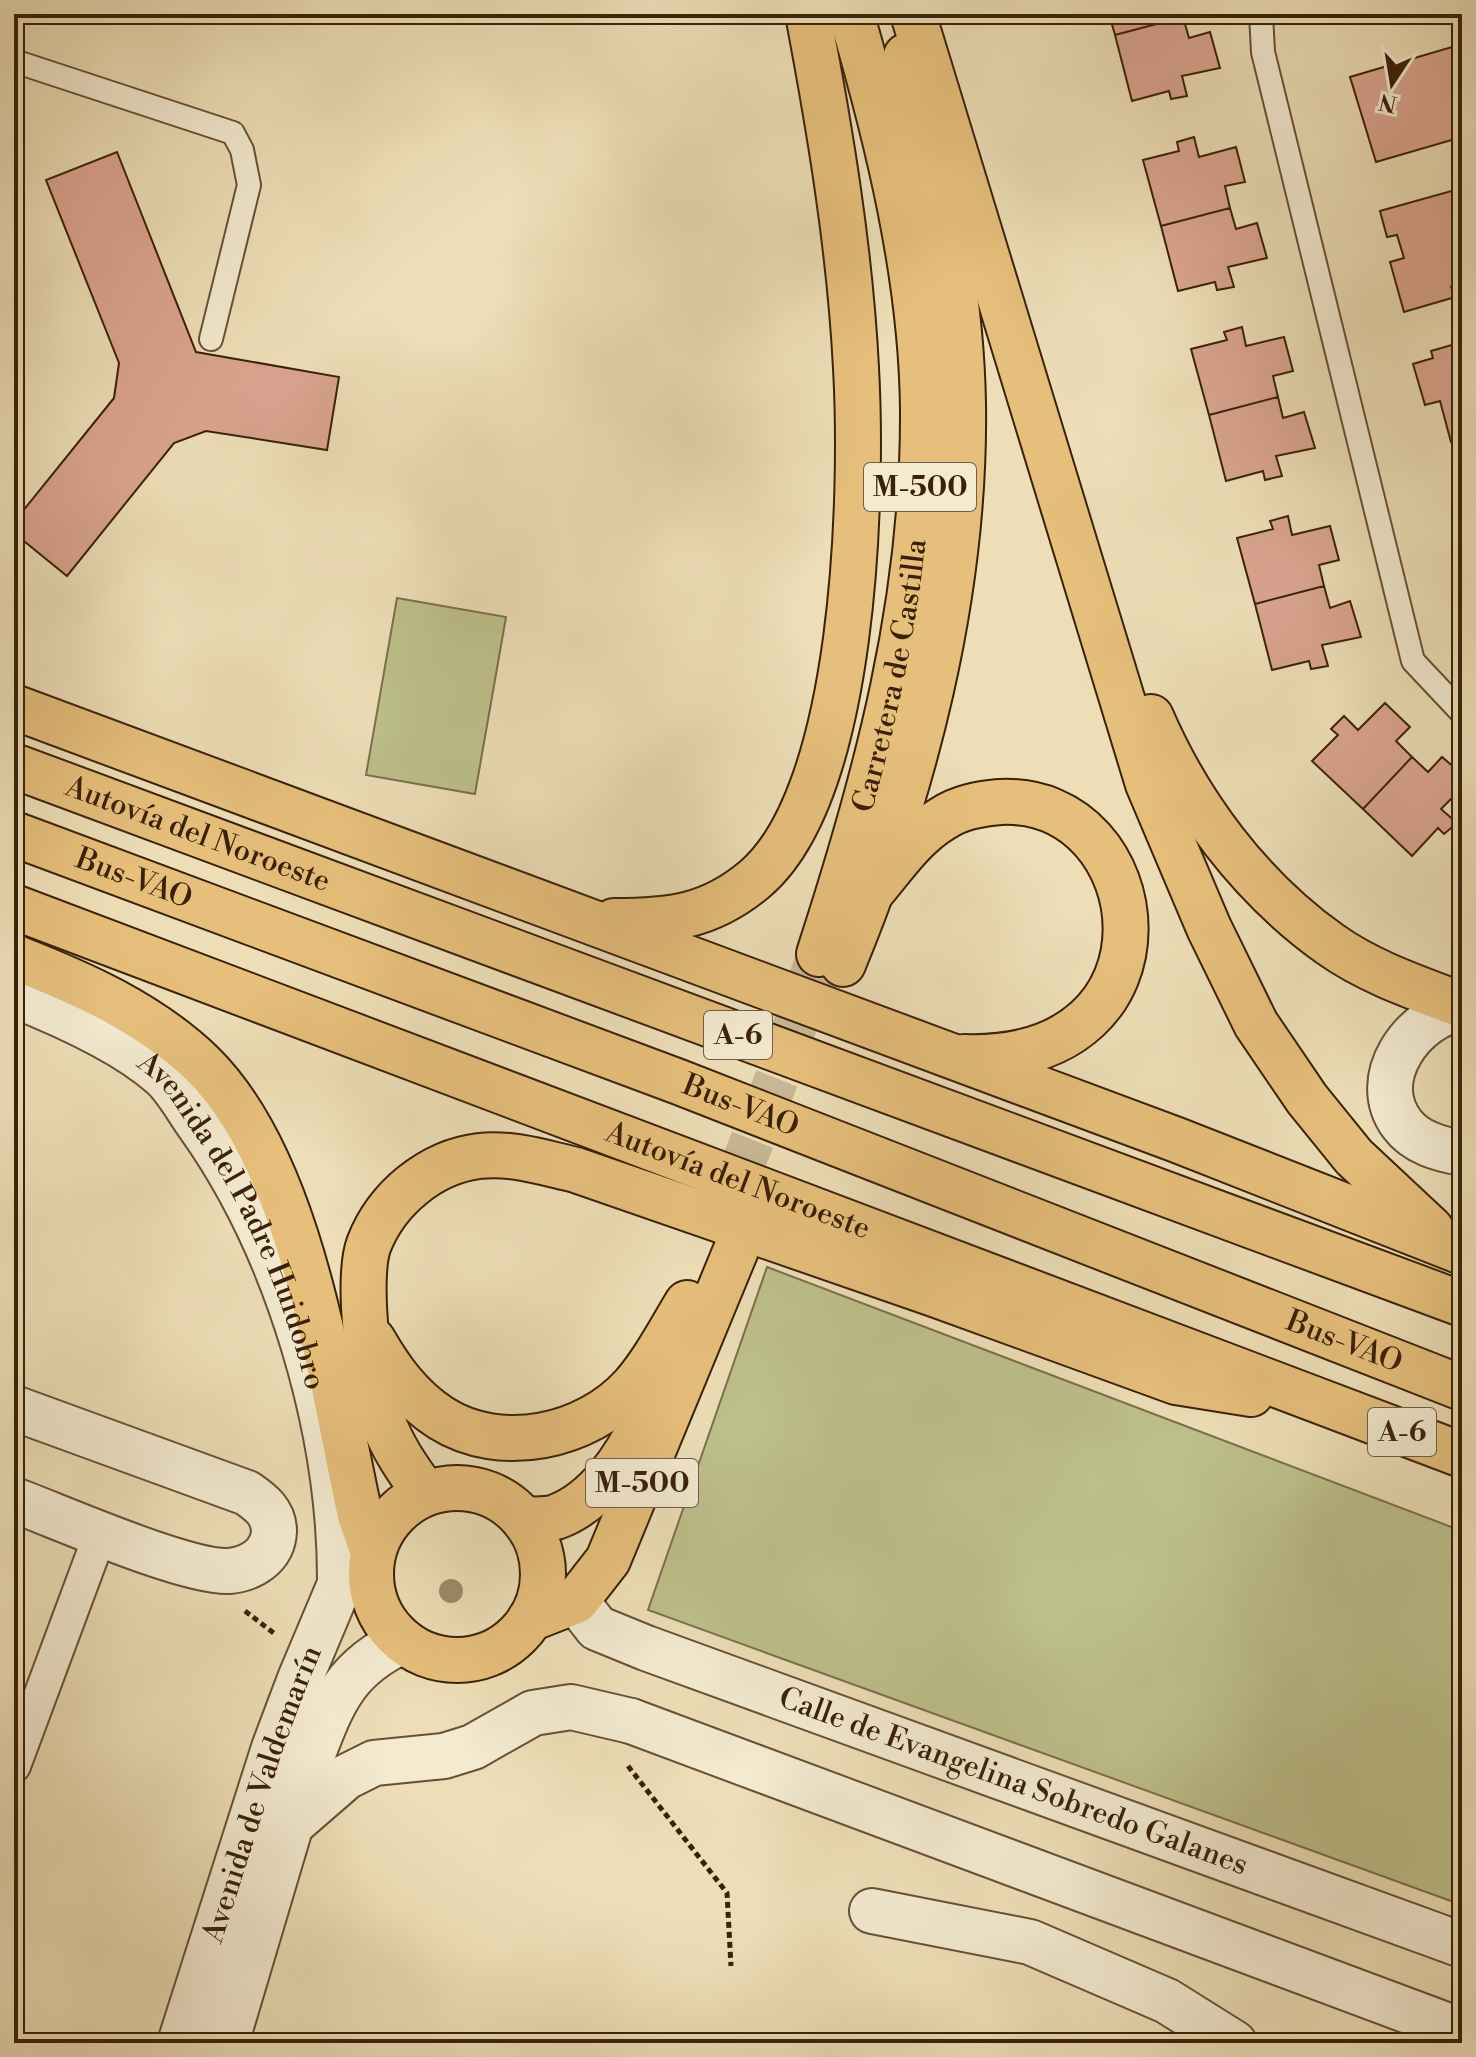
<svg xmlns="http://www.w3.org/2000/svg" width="1476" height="2057" font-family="'Libre Bodoni',serif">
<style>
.green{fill:#bdc08b;stroke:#7c704b;stroke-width:2}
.building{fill:#daa490;stroke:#3a210b;stroke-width:2}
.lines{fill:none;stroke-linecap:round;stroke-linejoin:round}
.trunk-tunnel{stroke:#c9b895;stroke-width:44;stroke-dasharray:44 22;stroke-linecap:butt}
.service-casing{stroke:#675036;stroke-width:26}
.pedestrian-casing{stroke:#675036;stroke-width:36}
.minor-casing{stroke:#675036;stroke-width:48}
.tertiary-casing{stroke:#675036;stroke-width:48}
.trunk-casing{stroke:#3a210b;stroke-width:48}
.motorway-casing{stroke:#3a210b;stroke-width:48}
.path{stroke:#3a210b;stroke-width:5;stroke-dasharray:6 4;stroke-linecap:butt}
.service{stroke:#f3ead0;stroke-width:22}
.pedestrian{stroke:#f3ead0;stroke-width:32}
.minor{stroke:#f3ead0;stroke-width:44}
.tertiary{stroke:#f3ead0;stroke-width:44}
.trunk{stroke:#e6bf7c;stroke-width:44}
.motorway{stroke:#e6bf7c;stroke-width:44}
.tree{fill:#9d8c6a}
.labels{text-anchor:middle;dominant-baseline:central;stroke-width:8;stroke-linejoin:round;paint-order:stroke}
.shield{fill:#f3ead0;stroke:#725d46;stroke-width:2}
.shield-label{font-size:28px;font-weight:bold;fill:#3a210b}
.street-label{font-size:30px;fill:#3a210b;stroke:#f3ead0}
</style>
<rect width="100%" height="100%" fill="#eddeb7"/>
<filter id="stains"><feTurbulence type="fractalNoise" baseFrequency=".0025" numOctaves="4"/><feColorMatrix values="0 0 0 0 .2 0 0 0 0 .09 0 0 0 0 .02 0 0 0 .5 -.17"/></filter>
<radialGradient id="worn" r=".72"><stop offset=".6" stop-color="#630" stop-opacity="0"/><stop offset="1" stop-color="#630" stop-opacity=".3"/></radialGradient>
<!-- green -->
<path class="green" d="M397,598L506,617L475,794L366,775Z
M767,1267L1462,1531V1905L648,1610Z"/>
<!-- building -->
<path class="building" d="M1109,14H1183V17L1115,35Z
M1183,17L1189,38L1210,32L1220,68L1182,76L1187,96L1171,99L1169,91L1132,101L1115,35Z
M1462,44V137L1376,162L1350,77Z
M1194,137L1199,157L1236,147L1245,182L1225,186L1230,208L1161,226L1143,160L1179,151L1177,142Z
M117,152L196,352L339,377L327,450L206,431L174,443L67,576L14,533V522L114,398L119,363L46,180Z
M1462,188V284L1451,287L1455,297L1404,312L1390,262L1404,258L1397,235L1387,237L1380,211Z
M1230,208L1236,229L1257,223L1267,258L1228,267L1234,287L1217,290L1215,282L1178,291L1161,226Z
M1242,327L1246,346L1284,337L1293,371L1273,376L1278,397L1209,415L1191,349L1227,340L1224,332Z
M1462,342V439L1451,442L1440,401L1425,405L1413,364L1433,358L1431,351Z
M1278,397L1283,418L1304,412L1315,448L1276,456L1282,476L1265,480L1263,471L1226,481L1209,415Z
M1288,516L1292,535L1330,526L1339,560L1319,565L1324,586L1255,604L1237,538L1273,529L1270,521Z
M1324,586L1330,608L1350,601L1361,637L1322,645L1328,666L1311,669L1309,661L1272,670L1255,604Z
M1385,703L1410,727L1396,741L1412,757L1363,809L1312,761L1338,735L1331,729L1344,716L1358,730Z
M1412,757L1428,772L1442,757L1462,774V788L1441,809L1457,823L1444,834L1438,828L1412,856L1363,809Z"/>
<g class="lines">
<!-- trunk-tunnel -->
<path class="trunk-tunnel" d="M712,1242L779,1073L819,954"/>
<defs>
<path id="service" d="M1261,14L1263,52L1413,661L1462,713
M14,61L233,133L242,150L249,185L211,339"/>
<path id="pedestrian" d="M14,1766L101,1532"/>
<g id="minor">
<path id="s1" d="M14,995C62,1014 124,1041 163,1076C177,1089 188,1110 199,1125C288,1250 341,1431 340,1584"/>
<path d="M1462,1008C1413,1016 1368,1078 1402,1124C1416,1143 1440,1149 1462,1153"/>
<path d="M14,1408L247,1493C260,1502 274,1512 274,1531C273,1556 251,1569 229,1571C186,1573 60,1517 14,1500"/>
<path id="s2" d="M576,1601L597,1628L646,1648L1462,1945"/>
<path d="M631,1721L1462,2031"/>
<path d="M872,1911L1030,1942L1167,2001L1234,2043"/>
</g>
<g id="tertiary">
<path d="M293,1823L346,1777L374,1763L444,1756L473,1747L533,1713L571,1707L631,1721"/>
<path id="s3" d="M180,2043L274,1748L300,1679L340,1584L370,1563"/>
<path d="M226,2043L309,1764C332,1705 342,1669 403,1641"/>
</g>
<g id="trunk">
<path id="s4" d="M819,954C877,776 924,601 923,411C922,279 888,140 851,14"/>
<path d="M843,964C915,790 966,593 963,403C961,286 935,169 906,56"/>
<circle cx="457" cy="1574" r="86"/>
<path d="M524,1520C534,1519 547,1520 556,1517C597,1502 626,1458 644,1420"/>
<path d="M530,1619L576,1601L608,1560L736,1250"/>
</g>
<g id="motorway">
<path d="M913,14L1148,784L1209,928L1256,1024L1307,1099L1354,1157L1431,1229"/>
<path d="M14,707L1177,1140L1462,1252"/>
<path d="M1151,717C1189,805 1250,887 1330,944C1369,972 1417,988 1462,1005"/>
<path id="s5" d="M14,766L1462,1304"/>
<path id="s6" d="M14,834L679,1082L1462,1388"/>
<path d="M874,889C895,864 914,836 942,819C960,807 979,804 1000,802C1156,794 1191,1064 964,1057"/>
<path id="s7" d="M14,907L1462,1455"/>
<path d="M614,921C670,921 710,917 755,879C856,793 863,495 856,368C850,250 830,130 808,14"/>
<path d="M14,957C81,983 149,1013 202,1064C303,1163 330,1380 360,1515L373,1553"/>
<path d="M373,1340C391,1371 410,1398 441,1418C501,1456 587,1437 633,1386C654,1362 670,1331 687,1303"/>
<path d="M425,1493C408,1470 392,1447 382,1419C369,1384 356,1278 369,1244C387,1198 431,1162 479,1156C512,1152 545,1163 576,1170L934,1294L1176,1382L1251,1394"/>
</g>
</defs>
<!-- service casing -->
<use href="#service" class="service-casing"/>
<!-- pedestrian casing -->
<use href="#pedestrian" class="pedestrian-casing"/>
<!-- minor casing -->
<use href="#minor" class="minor-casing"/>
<!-- tertiary casing -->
<use href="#tertiary" class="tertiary-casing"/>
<!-- trunk casing -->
<use href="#trunk" class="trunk-casing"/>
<!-- motorway casing -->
<use href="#motorway" class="motorway-casing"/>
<!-- path -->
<path class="path" d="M245,1611L275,1634
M628,1766L727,1893L731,1966"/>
<!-- service -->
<use href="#service" class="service"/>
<!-- pedestrian -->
<use href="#pedestrian" class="pedestrian"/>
<!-- minor -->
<use href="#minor" class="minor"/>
<!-- tertiary -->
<use href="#tertiary" class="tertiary"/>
<!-- trunk -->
<use href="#trunk" class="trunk"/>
<!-- motorway -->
<use href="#motorway" class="motorway"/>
</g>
<!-- trees -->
<circle class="tree" cx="451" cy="1591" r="12"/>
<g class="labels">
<!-- shield labels -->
<g class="shield">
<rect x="864" y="463" width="112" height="48" rx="6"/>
<rect x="704" y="1011" width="68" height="48" rx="6"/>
<rect x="1368" y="1408" width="68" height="48" rx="6"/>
<rect x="586" y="1459" width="112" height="48" rx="6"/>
</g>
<g class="shield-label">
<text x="920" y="487">M-500</text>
<text x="738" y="1035">A-6</text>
<text x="1402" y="1432">A-6</text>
<text x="642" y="1483">M-500</text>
</g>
<!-- street labels -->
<g class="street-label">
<text stroke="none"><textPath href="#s4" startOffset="288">Carretera de Castilla</textPath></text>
<text stroke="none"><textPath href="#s5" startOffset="196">Autovía del Noroeste</textPath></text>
<text stroke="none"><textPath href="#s6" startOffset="128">Bus-VAO</textPath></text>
<text stroke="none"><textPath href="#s6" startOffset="776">Bus-VAO</textPath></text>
<text stroke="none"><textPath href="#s7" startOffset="774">Autovía del Noroeste</textPath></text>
<text stroke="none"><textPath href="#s1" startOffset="332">Avenida del Padre Huidobro</textPath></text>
<text stroke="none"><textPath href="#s6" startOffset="1424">Bus-VAO</textPath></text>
<text stroke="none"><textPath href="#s2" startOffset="478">Calle de Evangelina Sobredo Galanes</textPath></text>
<text stroke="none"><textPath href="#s3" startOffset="262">Avenida de Valdemarín</textPath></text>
</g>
</g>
<!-- margin -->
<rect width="1476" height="2057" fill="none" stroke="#eddeb7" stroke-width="48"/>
<rect x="16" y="16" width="1444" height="2025" fill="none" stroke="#3a210b" stroke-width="4"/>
<rect x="24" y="24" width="1428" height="2009" fill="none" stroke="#3a210b" stroke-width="2"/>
<!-- north arrow -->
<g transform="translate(1392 84) rotate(192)" stroke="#f3ead0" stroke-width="6" paint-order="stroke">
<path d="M0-6L14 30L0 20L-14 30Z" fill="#3a210b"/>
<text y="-12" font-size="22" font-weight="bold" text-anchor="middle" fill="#3a210b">N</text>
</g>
<rect width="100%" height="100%" filter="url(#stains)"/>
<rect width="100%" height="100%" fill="url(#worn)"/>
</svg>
